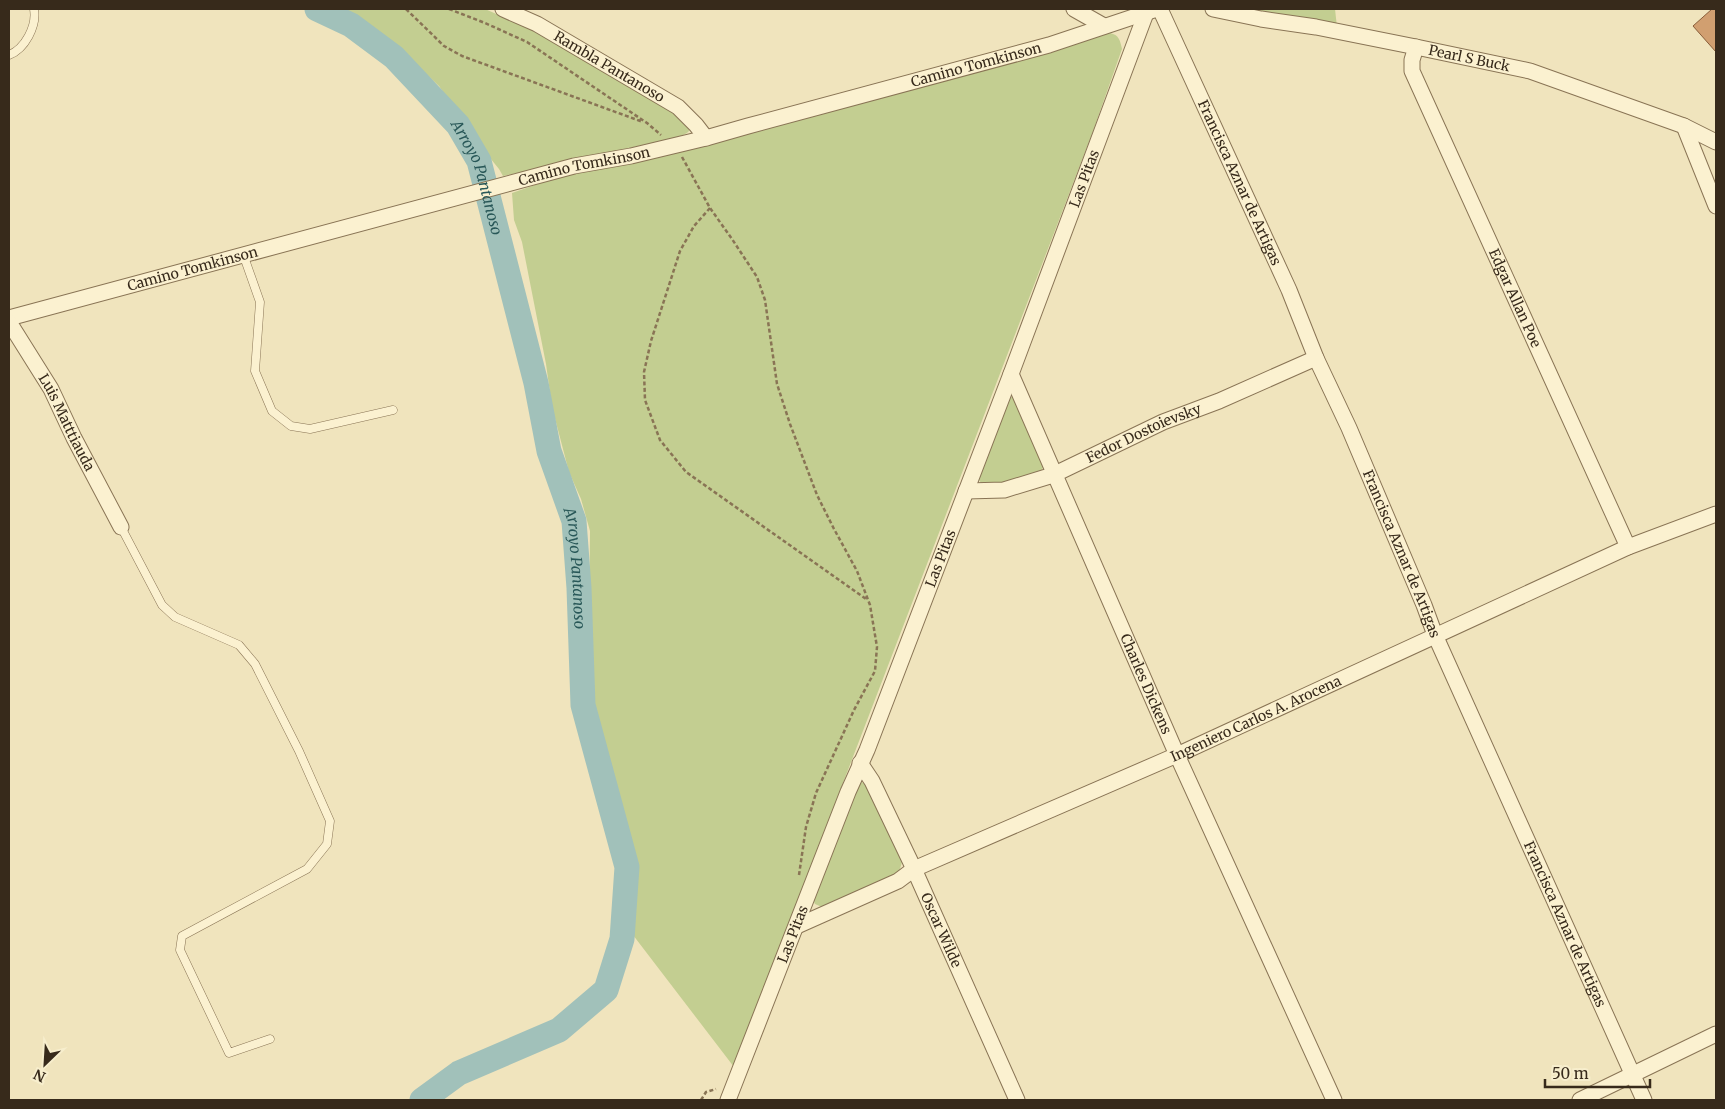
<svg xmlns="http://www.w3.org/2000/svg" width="1725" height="1109" font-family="Merriweather,serif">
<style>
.green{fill:#c3ce91}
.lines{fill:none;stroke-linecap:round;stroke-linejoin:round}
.river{stroke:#a1c1ba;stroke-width:25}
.building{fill:#d19f70;stroke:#895e3a}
.lane-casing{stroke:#897455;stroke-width:9}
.street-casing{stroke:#897455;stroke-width:17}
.path{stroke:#897455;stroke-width:2.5;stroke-dasharray:4 2.5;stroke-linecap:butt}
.lane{stroke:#fbf1d0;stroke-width:8}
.street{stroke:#fbf1d0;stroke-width:15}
.labels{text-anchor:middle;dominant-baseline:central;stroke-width:4;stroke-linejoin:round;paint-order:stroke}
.street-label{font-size:14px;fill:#372a1b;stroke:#f7eecd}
.water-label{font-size:15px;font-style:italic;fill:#295858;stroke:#f7eecd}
</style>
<rect width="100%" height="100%" fill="#f0e4bd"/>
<!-- green -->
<path class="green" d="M332,9H485L549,37L689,123L691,129L687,133L679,137L503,176L499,169L486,153L439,86L408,57L374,29Z
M1251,9H1335L1337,27L1257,13Z
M1110,33C1119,35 1120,40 1122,49L1092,134L734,1067L633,935L632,900L627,862L615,829L608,800L599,751L592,698L589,639L590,531L581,499L569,472L552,407L546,364L522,242L514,220L512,193L561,176L592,167Z
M1008,394L1015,400L1044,466L1040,473L988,486L981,483L978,478Z
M860,781L865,784L902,862L900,869L894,877L822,907L815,904L813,900Z"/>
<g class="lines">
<!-- river -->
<path class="river" id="s1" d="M317,9L351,25L394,57L458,125L479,161L536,383L549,451L574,521L579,588L583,705L627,867L622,939L606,990L559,1030L459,1073L422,1100"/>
</g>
<!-- building -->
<path class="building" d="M1712,9H1716V52L1693,26Z"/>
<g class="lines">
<defs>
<path id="lane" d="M9,55C25,49 37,26 34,9
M243,254L260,302L255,371L272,411L291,426L310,429L393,410
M121,527L162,605L175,617L239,645L255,664L299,751L330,821L327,844L307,869L182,936L180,950L229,1053L270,1039"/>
<g id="street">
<path id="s2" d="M503,9L537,24L678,107L696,125L706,138"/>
<path d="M1074,9L1104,26"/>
<path id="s3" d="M1160,9L1289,290L1316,358L1349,428L1424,605L1435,635L1644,1100"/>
<path id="s4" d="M1213,9L1261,19L1316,27L1416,47L1530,71L1684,126L1716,142"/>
<path id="s5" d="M1416,47L1412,60V71L1628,547"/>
<path d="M1684,126L1716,206"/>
<path id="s6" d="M9,318L574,166L631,156L706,138L748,126L1049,45L1157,9"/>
<path id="s7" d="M9,322L51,389L74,438L121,527"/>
<path id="s8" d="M1011,374L1177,755L1334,1100"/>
<path id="s9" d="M966,491L1004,490L1053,475L1163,422L1219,401L1316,358"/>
<path id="s10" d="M860,763L872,781L914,869L1017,1100"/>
<path id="s11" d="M797,926L898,881L914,869L1177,755L1628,547L1716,514"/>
<path id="s12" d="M728,1100L848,792L867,750L1011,374L1146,13"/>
<path d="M1580,1100L1716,1034"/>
</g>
</defs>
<!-- lane casing -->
<use href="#lane" class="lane-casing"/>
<!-- street casing -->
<use href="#street" class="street-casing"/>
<!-- path -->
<path class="path" d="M406,9L444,46L462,56L643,122
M449,9L485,23L527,42L647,123L661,135
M682,157L710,208L732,239L757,277L765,300L777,384L790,424L817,495L834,529L857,571L870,605L877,647L875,671L854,710L816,793L806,827L799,875
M710,208L694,226L680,251L651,341L644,372L645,400L660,440L686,472L866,599
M701,1100L706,1092L716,1089"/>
<!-- lane -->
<use href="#lane" class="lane"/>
<!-- street -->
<use href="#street" class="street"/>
</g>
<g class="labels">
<!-- street labels -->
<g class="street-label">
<text stroke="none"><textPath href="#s4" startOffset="261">Pearl S Buck</textPath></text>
<text stroke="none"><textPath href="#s6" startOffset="1000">Camino Tomkinson</textPath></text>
<text stroke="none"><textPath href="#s2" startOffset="121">Rambla Pantanoso</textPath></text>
<text stroke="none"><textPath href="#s6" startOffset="595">Camino Tomkinson</textPath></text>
<text stroke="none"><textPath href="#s12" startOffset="988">Las Pitas</textPath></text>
<text stroke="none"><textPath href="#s3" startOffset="191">Francisca Aznar de Artigas</textPath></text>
<text stroke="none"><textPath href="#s6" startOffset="190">Camino Tomkinson</textPath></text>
<text stroke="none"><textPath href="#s5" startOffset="274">Edgar Allan Poe</textPath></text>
<text stroke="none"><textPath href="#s7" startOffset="116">Luis Matttiauda</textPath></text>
<text stroke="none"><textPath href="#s9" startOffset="189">Fedor Dostoievsky</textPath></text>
<text stroke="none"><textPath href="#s3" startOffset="596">Francisca Aznar de Artigas</textPath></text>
<text stroke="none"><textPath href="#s12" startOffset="582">Las Pitas</textPath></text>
<text stroke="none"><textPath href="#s8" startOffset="338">Charles Dickens</textPath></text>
<text stroke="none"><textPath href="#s11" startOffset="504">Ingeniero Carlos A. Arocena</textPath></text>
<text stroke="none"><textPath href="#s3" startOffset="1001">Francisca Aznar de Artigas</textPath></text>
<text stroke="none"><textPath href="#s10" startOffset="186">Oscar Wilde</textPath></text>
<text stroke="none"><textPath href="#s12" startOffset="178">Las Pitas</textPath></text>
</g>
<!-- water labels -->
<g class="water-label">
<text stroke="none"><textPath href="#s1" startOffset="241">Arroyo Pantanoso</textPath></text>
<text stroke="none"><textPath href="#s1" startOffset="646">Arroyo Pantanoso</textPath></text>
</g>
</g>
<!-- border -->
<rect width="1725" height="1109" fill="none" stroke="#372a1b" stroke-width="20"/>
<!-- north arrow -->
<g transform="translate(45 1064) rotate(205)" stroke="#f7eecd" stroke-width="4" paint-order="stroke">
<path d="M0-4L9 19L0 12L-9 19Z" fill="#372a1b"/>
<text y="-8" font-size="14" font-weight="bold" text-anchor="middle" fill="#372a1b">N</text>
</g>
<!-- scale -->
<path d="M1545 1079v8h105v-8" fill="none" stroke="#372a1b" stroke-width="2.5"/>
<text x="1552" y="1079" font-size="15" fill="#372a1b" stroke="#f7eecd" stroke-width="4" paint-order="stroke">50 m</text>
</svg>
